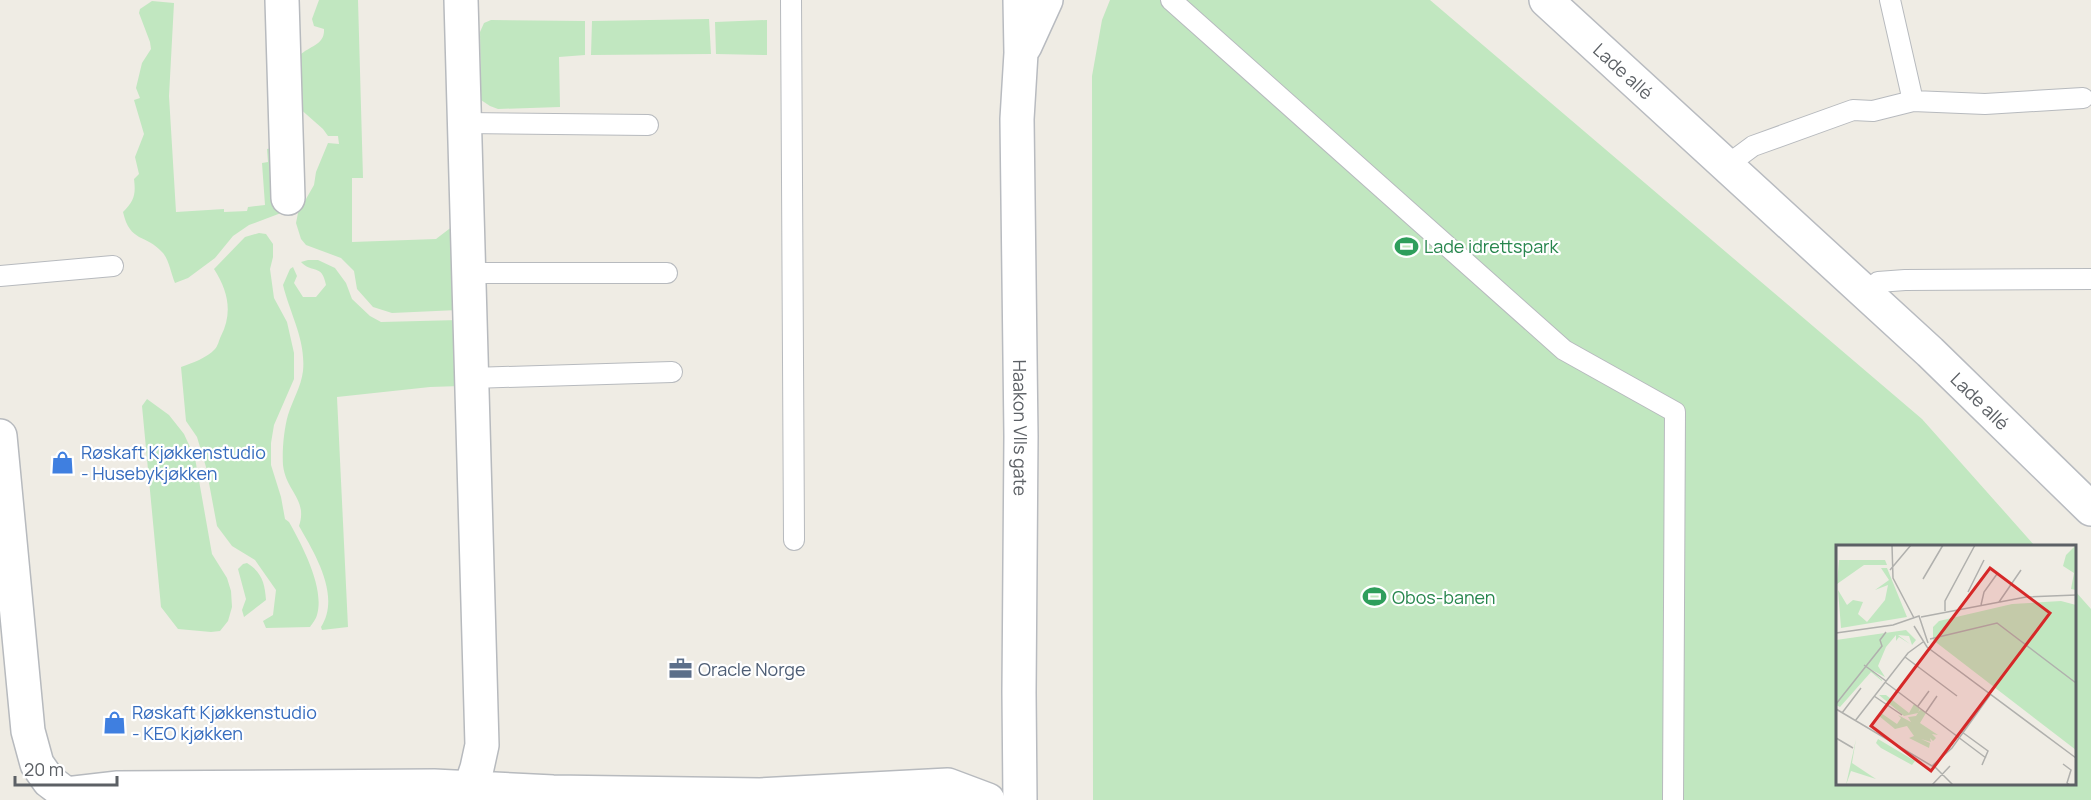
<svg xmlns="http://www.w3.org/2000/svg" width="2091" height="800" font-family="Manrope,sans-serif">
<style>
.green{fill:#c1e7c0}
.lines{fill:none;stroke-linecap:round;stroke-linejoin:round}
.lane-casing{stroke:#b7babe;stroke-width:22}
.street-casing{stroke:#b7babe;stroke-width:36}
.secondary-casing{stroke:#b8bbc0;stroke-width:36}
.lane{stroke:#fff;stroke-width:20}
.street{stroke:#fff;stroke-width:33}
.secondary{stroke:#fff;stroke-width:33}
.labels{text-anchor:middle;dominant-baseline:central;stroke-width:4.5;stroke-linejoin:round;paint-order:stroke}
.street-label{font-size:18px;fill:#5c6065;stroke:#fff}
.leisure-label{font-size:18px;fill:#27864d;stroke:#fff;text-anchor:start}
.shop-label{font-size:18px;fill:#366cbe;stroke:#fff;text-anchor:start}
.service-label{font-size:18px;fill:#4e5e75;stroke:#fff;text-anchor:start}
.inset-road{fill:none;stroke:#b0b0ad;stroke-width:1.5}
.view{fill:#d62828;fill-opacity:0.15;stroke:#d62828;stroke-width:3}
.inset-edge{fill:none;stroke:#5c6065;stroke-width:3}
</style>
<rect width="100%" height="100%" fill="#efece4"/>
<!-- green -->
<path class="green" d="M319,0H358L363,178H352V242L436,239L453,226L458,310L392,313L373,307L357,289L354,271L341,258L306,245L301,239L296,223L298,213L314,185L316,172L328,143L339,144L338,136H328L323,129L298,107L291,86L302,85V77L291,78C293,70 295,61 300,55C309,46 325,45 324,29L314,26L312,19Z
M1110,0H1430L1922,419L2035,546H1838V784H2074L2075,591L2091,609V800H1093L1092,76L1102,20Z
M152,1L174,3L169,96L176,212L224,209V212L247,211L248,207L265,205L262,163L268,162L267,149L279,147L281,213L249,225L233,236L215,258L188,278L175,283C171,274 169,259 162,252C146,234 130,243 123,212C134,201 136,195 134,179L139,174L135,157L144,134L134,100L140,98L136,88L142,63L151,49L150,42L139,13L140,9Z
M709,19L711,54L591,55L592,21Z
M491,20L585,21V55L559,57L560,107L498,109L490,106L481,100L480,32L484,23Z
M767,20V55L716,54L715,22Z
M259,233L266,234L273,244V257L270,269L274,298L287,322L294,353V379L274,425L271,443V465L281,497L285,519L289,522C302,545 325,588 317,615C316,619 312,624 310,627L266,628L263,621L273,615L276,590L255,560L232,546L217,526L206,467L197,437L186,421L181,367C192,363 207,358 215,349C218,346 219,340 221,336C233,312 228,291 214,269L245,237Z
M308,260H318L335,268L346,283L352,299L370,316L381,322L459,320L461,386L430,387L337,397L348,627L322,630L321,627C341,596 315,554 299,526C308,499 286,492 283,465C282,450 284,429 288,415C293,399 301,387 303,371C306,340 290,314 283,285L290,269L293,267L297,276L294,283L303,297H316L326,285C322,263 312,274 301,262Z
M147,399L169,415L184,434L195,458L212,554L227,578L231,591L232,607L228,621L220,631L211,632L178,629L161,607L142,406Z
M247,563C262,572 265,584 266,600L244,617L242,610L246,599L238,569L243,564Z"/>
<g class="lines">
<defs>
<path id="lane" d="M791,0L794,540
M1171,0L1564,350L1675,412L1673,800
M1890,0L1913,101
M465,123L648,125
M1726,166L1753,146L1853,110L1873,111L1913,101L1985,104L2083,98
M469,273H667
M0,276L113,266
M1867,294L1878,282L1905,280L2091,279
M472,378L672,372"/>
<path id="street" d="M282,0L288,198
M461,0L482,745L477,768L470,789
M0,436L28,731L37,764L49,781L74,800
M66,794L118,788L434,786L553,792L760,795L948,785L988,800"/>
<g id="secondary">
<path id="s1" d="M1020,0L1021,53L1017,119L1021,436L1019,692L1020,800"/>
<path id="s2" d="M1546,0L1930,352L2091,509"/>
<path d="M1025,46L1046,0"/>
</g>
</defs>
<!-- lane casing -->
<use href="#lane" class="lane-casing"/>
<!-- street casing -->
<use href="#street" class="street-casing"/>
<!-- secondary casing -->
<use href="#secondary" class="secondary-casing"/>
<!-- lane -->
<use href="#lane" class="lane"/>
<!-- street -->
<use href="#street" class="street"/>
<!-- secondary -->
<use href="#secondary" class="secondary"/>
</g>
<!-- icons -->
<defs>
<symbol id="stadium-bare" viewBox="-9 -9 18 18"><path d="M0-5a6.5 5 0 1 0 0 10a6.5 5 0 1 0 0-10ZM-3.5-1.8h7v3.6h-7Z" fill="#2e9e5b" stroke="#fff" stroke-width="2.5" paint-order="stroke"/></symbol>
<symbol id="shop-bare" viewBox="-9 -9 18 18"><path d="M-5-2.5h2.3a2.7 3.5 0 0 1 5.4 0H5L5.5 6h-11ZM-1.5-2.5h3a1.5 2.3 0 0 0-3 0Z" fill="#3f7fe0" stroke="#fff" stroke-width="2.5" paint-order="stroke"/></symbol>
<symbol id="office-bare" viewBox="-9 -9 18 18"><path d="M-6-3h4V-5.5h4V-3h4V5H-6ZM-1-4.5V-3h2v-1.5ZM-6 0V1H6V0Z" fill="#5c6f8a" stroke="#fff" stroke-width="2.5" paint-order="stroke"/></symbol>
</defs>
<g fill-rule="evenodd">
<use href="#stadium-bare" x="1390" y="230" width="33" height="33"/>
<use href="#shop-bare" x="46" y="446" width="33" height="33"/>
<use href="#stadium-bare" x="1358" y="580" width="33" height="33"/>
<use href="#office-bare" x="664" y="652" width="33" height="33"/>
<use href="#shop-bare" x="98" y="706" width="33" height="33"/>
</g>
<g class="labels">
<!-- street labels -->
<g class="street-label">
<text stroke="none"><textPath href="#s2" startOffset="105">Lade allé</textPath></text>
<text stroke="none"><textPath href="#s2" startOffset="591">Lade allé</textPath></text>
<text stroke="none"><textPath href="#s1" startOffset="428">Haakon VIIs gate</textPath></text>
</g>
<!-- leisure labels -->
<g class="leisure-label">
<text x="1424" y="246">Lade idrettspark</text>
<text x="1392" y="597">Obos-banen</text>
</g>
<!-- shop labels -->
<g class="shop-label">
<text x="81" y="452">Røskaft Kjøkkenstudio<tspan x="81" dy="21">- Husebykjøkken</tspan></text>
<text x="132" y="712">Røskaft Kjøkkenstudio<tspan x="132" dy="21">- KEO kjøkken</tspan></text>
</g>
<!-- service labels -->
<g class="service-label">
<text x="698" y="669">Oracle Norge</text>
</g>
</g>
<!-- overview -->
<g transform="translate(1836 545)">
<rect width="240" height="240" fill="#efece4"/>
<path d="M240,0V45L235,44L238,28L227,21L230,10ZM3,15H49L51,20H28L1,39ZM45,23H51L71,72L5,83L2,45L11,60L17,55L27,57L22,69L31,77L49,55L52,40L39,45L53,35ZM225,56L240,60V205L97,95V82L103,76L176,59ZM70,85L80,95L76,100L73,91L62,90L74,99L63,92L60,96V90L50,102L42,121L49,132L34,124L46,135V136L35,127L4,162L0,160V95ZM43,150H50L73,168L78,159L84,164L82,167L85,164L90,168L84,178L102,190L96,189L100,193L97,196L94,193L95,197L85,194L94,198L93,203L73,193L78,191L71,181L59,184L43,171L45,168L61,179L65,173L62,170L75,177L72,172L80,171L82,168L68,171ZM20,194L16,218L40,234L15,226L10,240ZM42,194L79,216L76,220L45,203L40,198Z" fill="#c1e7c0"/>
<path class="inset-road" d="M56,0L57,33L78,73M54,25L75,0M87,34L107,0M132,47L148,15M163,57L185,25M145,60L148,47L161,29M109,66V56L139,0M85,72L190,52L240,50M78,81L91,102L240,213M0,88L57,80L83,71L92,98M94,94L161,78L240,138M69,112L121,151M28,120L50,136M49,137L150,213M38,151L66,170M0,159L46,101L44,95L50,87M82,161L93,146M0,164L96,221L116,203L154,150M90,167L101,151M6,168L25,143M19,176L72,108L87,97M126,187L152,206L146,220M0,193L17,203M100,219L154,150M227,219L235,225L231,238L234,240M98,221L117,240M96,240L114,221"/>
<path class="view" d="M154,23L214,68L95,226L35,181Z"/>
<rect width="240" height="240" class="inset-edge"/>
</g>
<!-- scale -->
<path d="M15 776v9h102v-9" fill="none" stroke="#5c6065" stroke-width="3"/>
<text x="24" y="776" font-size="18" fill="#5c6065" stroke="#ffffff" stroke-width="4.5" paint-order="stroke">20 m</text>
</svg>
